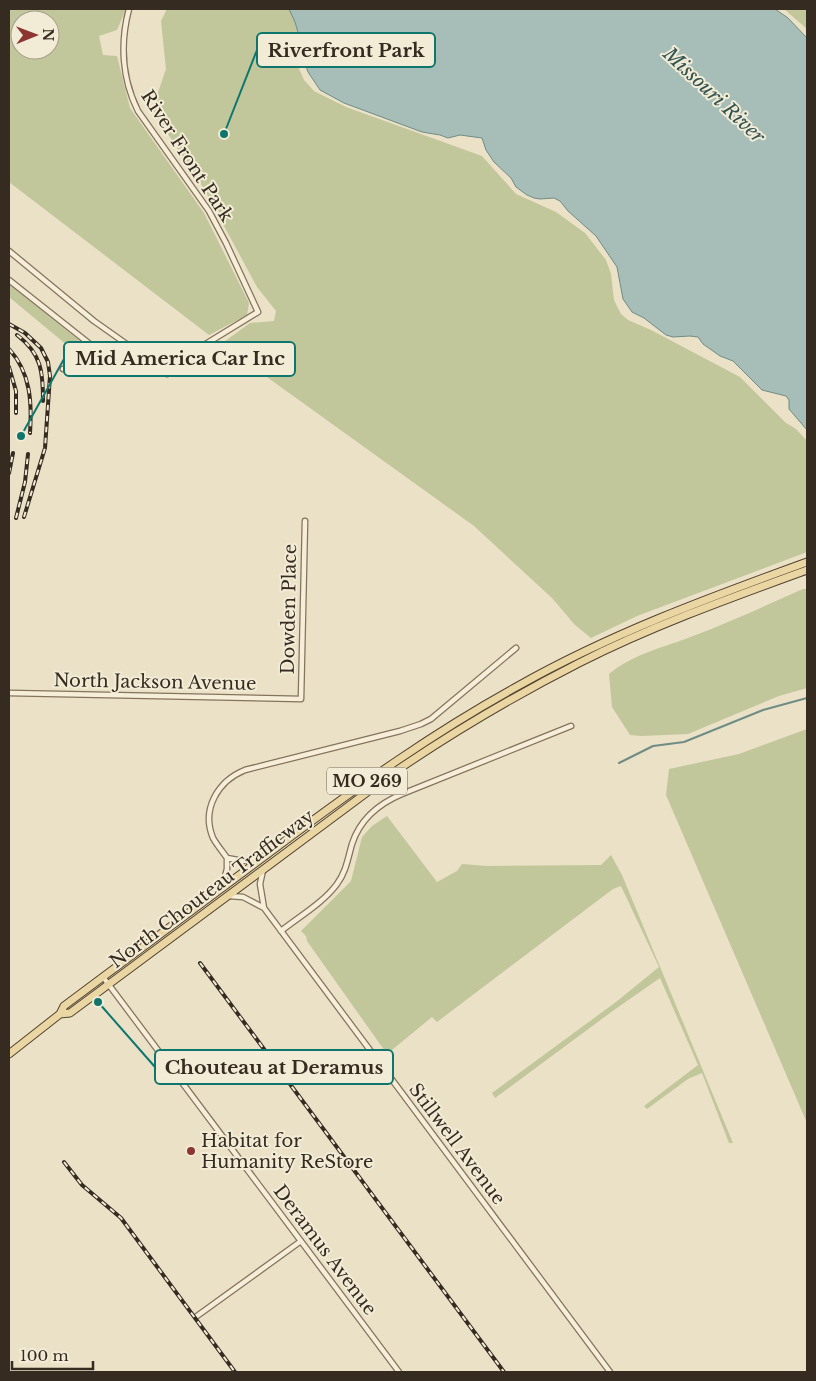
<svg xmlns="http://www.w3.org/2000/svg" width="816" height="1381" font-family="'Libre Baskerville',serif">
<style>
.green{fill:#c1c79b;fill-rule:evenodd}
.water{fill:#a7beb8;stroke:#6f8c85}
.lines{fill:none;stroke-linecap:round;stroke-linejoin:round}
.stream{stroke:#6f8c85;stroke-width:2}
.street-casing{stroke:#84735d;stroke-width:7}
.primary-casing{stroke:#524231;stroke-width:9}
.street{stroke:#f6eed9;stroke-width:4.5}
.primary{stroke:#ead6a2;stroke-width:7}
.rail-casing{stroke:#352b20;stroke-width:4}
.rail{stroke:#f2ebd5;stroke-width:2;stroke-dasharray:5.5;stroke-linecap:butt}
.poi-dot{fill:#8d3533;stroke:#f2ebd5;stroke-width:2}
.labels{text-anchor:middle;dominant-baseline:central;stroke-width:4;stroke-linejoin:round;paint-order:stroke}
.shield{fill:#f2ebd5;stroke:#6e6556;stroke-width:1}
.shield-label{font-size:16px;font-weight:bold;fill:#352b20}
.street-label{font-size:18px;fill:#352b20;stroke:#f2ebd5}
.poi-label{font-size:18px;fill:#352b20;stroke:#f2ebd5;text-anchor:start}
.water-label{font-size:19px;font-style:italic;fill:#315453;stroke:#f2ebd5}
.leader{fill:none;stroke:#0f766e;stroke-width:2}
.callout-dot{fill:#0f766e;stroke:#f2ebd5;stroke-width:2}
.callout{fill:#f2ebd5;stroke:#0f766e;stroke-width:2}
.callout-label{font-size:19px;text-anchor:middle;font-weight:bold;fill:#352b20}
</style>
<rect width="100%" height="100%" fill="#eae1c6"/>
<!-- green -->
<path class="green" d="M9,9H126L117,30L99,36L103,55L117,56L130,108L204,213L249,303L247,315L209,335L9,182ZM20,20H50V50H20Z
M167,9H289L295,22L300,39L297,41V64L304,80L314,91L346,107L482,156L516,194L556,212L585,233L606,260L611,274L614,300L621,314L628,320L651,330L740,377L786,423L796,429L807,441V552L637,616L591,638L575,625L552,598L474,526L221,344L250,323L274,321L276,311L257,287L204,189L152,110L166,69L161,21Z
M784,9H807V29Z
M9,284L91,350L96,356V360L93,365L85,360L9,297Z
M803,589H807V688L779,696L688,734L641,736L630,735L612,707L609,674C633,654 665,647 693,636C730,622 767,605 803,589Z
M807,729V1123L666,795L669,769L739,754Z
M387,816L437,882L457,871L462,864L486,866L601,865L611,855L622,875L733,1143H729L702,1073L688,1079L647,1109L644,1106L698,1065L660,978L614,1010L495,1098L492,1093L616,1002L659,967L621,886L613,889L437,1022L432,1017L387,1054L307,941L306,936L301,931L351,881L362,837L372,826Z"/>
<!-- water -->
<path class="water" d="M289,9H775L788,18L807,38V430L789,409V400L786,396L762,390L733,361L720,356L703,344L698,337L690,336L673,337L666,335L644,318L632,312L623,299L617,267L596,236L568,211L560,201L554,198L540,199L534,198L527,195L516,187L511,178L494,162L486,150L482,138L460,135L448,138L440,135L422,132L344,103L320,90L308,72L303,58L306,44L312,37L309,34L300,39L295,22Z"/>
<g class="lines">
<!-- stream -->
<path class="stream" d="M619,763L653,746L684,742L763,710L807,698"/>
<defs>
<path id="street" d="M9,251L94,321L152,362
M9,280L110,360L122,365L161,372L167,374L178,361L258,312L226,243L209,211L138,111C122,79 120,43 129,9
M63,369L101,370L110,360
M9,693L301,699L305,521
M259,858L243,861L227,858C222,851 217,845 213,838C201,809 218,781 245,770L400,731L421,724L431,719L516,648
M263,870L260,884L264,908
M222,887L227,869V858
M229,896L243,897L264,908L610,1372
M281,931C300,916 323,903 337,884C346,872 348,858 352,844C360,819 378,804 402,794L571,726
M103,977L399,1372
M197,1316L301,1241"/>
<path id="primary" d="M60,1014L70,1013L393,773C453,732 514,696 579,663C652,626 730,598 807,570
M9,1054L60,1014L64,1006C138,951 211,896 285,841C360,785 436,731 518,686C610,634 708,598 807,562"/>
</defs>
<!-- street casing -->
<use href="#street" class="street-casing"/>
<!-- primary casing -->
<use href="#primary" class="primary-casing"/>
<!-- street -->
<use href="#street" class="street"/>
<!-- primary -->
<use href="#primary" class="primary"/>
<defs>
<path id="rail" d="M9,324L25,333L41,348L48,362L50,376L45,448L24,517
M17,335C42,354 43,373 43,401
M9,349C31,373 32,403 30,433
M9,367L16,391V413
M9,473L13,453
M16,518L25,482L28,454
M200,963L504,1372
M64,1162L82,1185L121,1218L235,1372"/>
</defs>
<!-- rail casing -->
<use href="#rail" class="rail-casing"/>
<!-- rail -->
<use href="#rail" class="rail"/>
</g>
<!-- markers -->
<circle class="poi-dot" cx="191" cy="1151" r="5"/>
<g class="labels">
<!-- shield labels -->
<rect class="shield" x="327" y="767.5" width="80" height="27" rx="4"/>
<g class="shield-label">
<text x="367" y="781">MO 269</text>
</g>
<!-- street labels -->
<g class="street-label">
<text transform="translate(187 156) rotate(57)">River Front Park</text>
<text transform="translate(289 609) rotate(-89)">Dowden Place</text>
<text transform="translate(155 682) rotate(1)">North Jackson Avenue</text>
<text transform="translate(212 889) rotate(-37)">North Chouteau Trafficway</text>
<text transform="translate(457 1144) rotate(53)">Stillwell Avenue</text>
<text transform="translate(325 1250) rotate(53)">Deramus Avenue</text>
</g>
<!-- poi labels -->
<g class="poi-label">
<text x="201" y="1141">Habitat for<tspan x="201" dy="21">Humanity ReStore</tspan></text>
</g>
<!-- water labels -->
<g class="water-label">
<text transform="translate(714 95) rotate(43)">Missouri River</text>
</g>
</g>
<!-- callouts -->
<path class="leader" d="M224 134L257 50M21 436L64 359M98 1002L155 1067"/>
<g class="callout-dot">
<circle cx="224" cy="134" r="5"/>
<circle cx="21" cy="436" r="5"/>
<circle cx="98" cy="1002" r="5"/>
</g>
<g class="callout">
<rect x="257" y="33" width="178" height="34" rx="5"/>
<rect x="64" y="342" width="231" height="34" rx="5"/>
<rect x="155" y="1050" width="238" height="34" rx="5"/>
</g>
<g class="callout-label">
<text x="346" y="57">Riverfront Park</text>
<text x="180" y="365">Mid America Car Inc</text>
<text x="274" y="1074">Chouteau at Deramus</text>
</g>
<!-- border -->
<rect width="816" height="1381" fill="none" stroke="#352b20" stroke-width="20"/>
<!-- north arrow -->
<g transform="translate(35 35) rotate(89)"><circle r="24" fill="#f2ebd5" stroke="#a69e8d"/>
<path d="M0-4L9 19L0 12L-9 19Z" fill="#8d3533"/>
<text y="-8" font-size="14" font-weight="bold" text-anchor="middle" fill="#352b20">N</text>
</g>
<!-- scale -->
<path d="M12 1361v8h81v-8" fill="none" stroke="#352b20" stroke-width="2.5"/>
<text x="20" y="1361" font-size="15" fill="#352b20" stroke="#f2ebd5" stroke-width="4" paint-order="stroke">100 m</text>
</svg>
